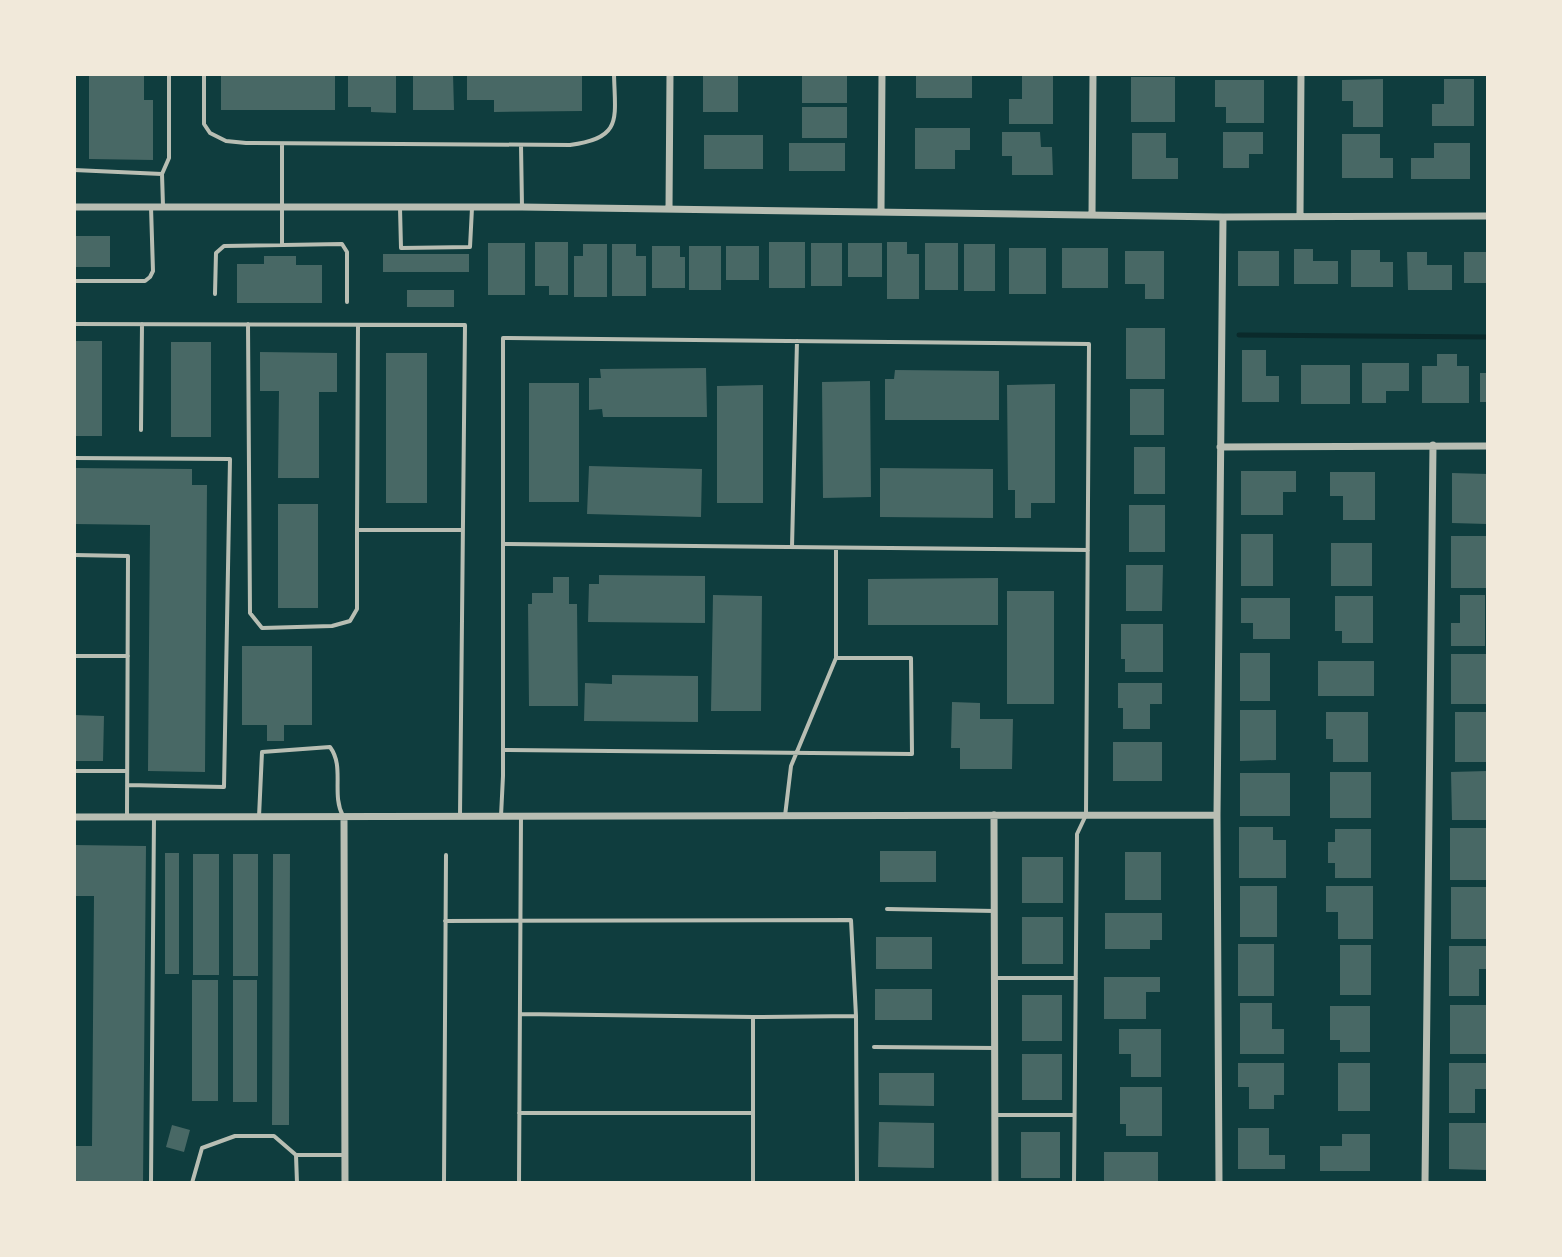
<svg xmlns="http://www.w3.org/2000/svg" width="1562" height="1257" font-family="'Sofia Sans Condensed',sans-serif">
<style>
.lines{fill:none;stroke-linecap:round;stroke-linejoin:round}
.stream{stroke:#0a2a2b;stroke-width:5}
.building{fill:#486865}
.service{stroke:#b8beb3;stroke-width:4}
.minor{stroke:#b8beb3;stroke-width:7}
</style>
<rect width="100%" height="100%" fill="#0f3d3e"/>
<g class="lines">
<!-- stream -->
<path class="stream" d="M1239,335L1488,337"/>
</g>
<!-- building -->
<path class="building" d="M89,74H144V100H153V160L89,159Z
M221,74H335V110H221Z
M413,74H453L454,110H413Z
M467,74H582V111L494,112V100H467Z
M703,74H738V112H703Z
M802,74H847V103H802Z
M916,74H969L972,75V98H916Z
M1022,74H1053V124H1009V99H1022Z
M348,75L396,76V113L371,112V107H348Z
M1131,77H1175V122H1131Z
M1383,79V127H1353V101H1342V80Z
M1444,79H1474V126H1432V104H1444Z
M1215,80H1264V123H1226V107H1215Z
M802,107H847V138H802Z
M915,128H970V150H955V169H915Z
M1002,132H1040L1041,147H1052L1053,175H1012V156H1002Z
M1223,132H1263V154H1249V168H1223Z
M1132,133H1166V158H1178V179H1132Z
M1342,134H1380V158H1393V178H1342Z
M704,135H763V169H704Z
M789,143H845V171H789Z
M1434,143H1470V179H1411V158H1434Z
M74,236H110V267H74Z
M535,242H568V295H549V286H535Z
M769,242H805V288H769Z
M887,242H907V254H919V299H887Z
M488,243H525V295H488Z
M811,243H842V286H811Z
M848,243H882V277H848Z
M925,243H958V290H925Z
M583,244H607V297H574V256H583Z
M612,244H636V256H646V296H612Z
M964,244H995V291H964Z
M652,246H680V257H685V288H652Z
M689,246H721V290H689Z
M726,246H759V280H726Z
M1009,248H1046V294H1009Z
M1062,248H1108V288H1062Z
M1294,249H1313V261H1338V284H1294Z
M1351,250H1380V262H1393V287H1351Z
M1125,251H1164V299H1145V284H1125Z
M1238,251H1279V286H1238Z
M1407,252H1427V265H1452V290H1408Z
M1464,252H1488V283H1464Z
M383,254H469V272H383Z
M264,256H296V265H322V303H237V264H264Z
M407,290H454V307H407Z
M1126,328H1165V379H1126Z
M74,341H102V436H74Z
M171,342H211V437H171Z
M1242,350H1266V376H1279V402H1242Z
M260,352L337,353V392H319V478H278L279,391H260Z
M386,353H427V503H386Z
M1437,354H1457V366H1469V403H1422V366H1437Z
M1362,363H1409V391H1386V403H1362Z
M1301,365H1350V404H1301Z
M706,368L707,417H603L602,409L589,410V378H601L600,369Z
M895,370L999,371V420H885V379H894Z
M1480,373H1488V402H1480Z
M870,381L871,497L823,498L822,382Z
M529,383H579V502H529Z
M1055,384V503H1031V518H1015V490H1008L1007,385Z
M763,385V503H717V386Z
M1130,389H1164V435H1130Z
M1134,447H1165V494H1134Z
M589,466L702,469L701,517L587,514Z
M74,468L192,469V485H207L205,772L148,771L150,525L74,524Z
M880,468L993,469V518L880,517Z
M1241,471H1296V492H1283V515H1241Z
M1330,472H1375V520H1343V496H1330Z
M1452,473L1488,474L1487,524L1452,523Z
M278,504H318V608H278Z
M1129,505H1165V552H1129Z
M1241,534H1273V586H1241Z
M1451,536H1487V588H1451Z
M1331,543H1372V586H1331Z
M1126,565H1163L1162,611H1126Z
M599,575L705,576V623L588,622L589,584H599Z
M553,577H569V604H577L578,706H529L528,604H532V593H553Z
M998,578V625H868V579Z
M1007,591H1054V704H1007Z
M713,595L762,596L761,711H711Z
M1460,595H1485V646H1451V623H1460Z
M1335,596H1373V643H1342V631H1335Z
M1241,598H1290V639H1253V623H1241Z
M1121,624H1163V672H1125V659H1121Z
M242,646H312V725H284V741H267V725H242Z
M1240,653H1270V701H1240Z
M1451,654H1486V704H1451Z
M1318,661H1374V696H1318Z
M612,675L698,676V722L584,721L585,683L612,684Z
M1118,683H1162V704H1150V729H1123V708H1118Z
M952,702L980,703V719H1013L1012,769H960V748H951Z
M1240,710H1276V760L1240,761Z
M1326,712H1368V762H1333V739H1326Z
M1455,712H1488V762H1455Z
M74,715L104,716L103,761H74Z
M1113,742H1162V781H1113Z
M1487,771L1488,820H1452L1451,772Z
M1330,772H1371V818H1330Z
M1240,773H1290V816H1240Z
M1239,827H1273V840H1286V878H1239Z
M1450,828H1488V880H1450Z
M1335,829H1371V878H1335V863H1328V842H1335Z
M74,845L146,846L143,1183H74V1146H92L94,896H74Z
M880,851H936V882H880Z
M1125,852H1161V900H1125Z
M165,853H179V974H165Z
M193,854H219V975H193Z
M233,854H258V976H233Z
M273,854H290L289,1125H272Z
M1022,857H1063V903H1022Z
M1240,886H1277V937H1240Z
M1326,886H1373V939H1338V912H1326Z
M1451,887H1488V939H1451Z
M1105,913H1162V940H1150V949H1105Z
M1022,917H1063V964H1022Z
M876,937H932V969H876Z
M1238,944H1274V996H1238Z
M1340,945H1371V995H1340Z
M1449,946H1488V969H1479V996H1449Z
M1104,977H1160V992H1146V1019H1104Z
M192,980H218V1101H192Z
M233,980H257V1102H233Z
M875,989H932V1020H875Z
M1022,995H1062V1041H1022Z
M1240,1003H1272V1029H1284V1054H1240Z
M1450,1005H1487V1054H1450Z
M1330,1006H1370V1052H1340V1040H1330Z
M1119,1029H1161V1077H1131V1054H1119Z
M1022,1054H1062V1100H1022Z
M1238,1063H1284V1095H1274V1109H1249V1087H1238Z
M1338,1063H1370V1111H1338Z
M1449,1063H1486V1089H1475V1113H1449Z
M879,1073H934V1106L879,1105Z
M1120,1087H1162V1136H1126V1124H1120Z
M879,1122L934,1123V1168L878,1167Z
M1449,1123H1486L1488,1170L1449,1169Z
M172,1125L190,1130L184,1152L166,1147Z
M1238,1128H1269V1155H1285V1169H1238Z
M1021,1132H1060V1178H1021Z
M1342,1134H1370V1171H1320V1146H1342Z
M1104,1152H1158V1183H1104Z"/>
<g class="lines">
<!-- service -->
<path class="service" d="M204,74V124L210,133L226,141L246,143L570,145C623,138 615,119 614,74
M282,144V244
M521,145L522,207
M74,170L162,174
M163,206L162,174L169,158V74
M400,208L401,248L470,247L472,208
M74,281H145L150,277L153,271L151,207
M215,294L216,253L224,246L342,244L347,252V302
M74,324L465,325L460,816
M248,324L250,613L262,628L332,626L350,621L357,609V530H463
M141,430L142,324
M74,458L230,459L224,787L127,785
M357,530L358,325
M503,544L1088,550
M792,547L797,341
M74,555L128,556L127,816
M74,656H128
M503,750L912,754L911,658H836
M74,771H127
M501,816L503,776V338L1089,344L1086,815L1077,834L1074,1183
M785,816L791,766L836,658V548
M259,817L262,752L330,747C345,767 331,794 343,816
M887,909L995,911
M445,921L851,920L856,1016L753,1017L520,1014
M995,978H1076
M856,1016L857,1183
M874,1047L995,1048
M519,1113H753
M995,1115H1074
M296,1155H345
M151,1183L154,817
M192,1183L202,1148L235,1136H274L296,1155L297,1183
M444,1183L446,855
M519,1183L521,816
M753,1183V1017
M888,1183H930"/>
<!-- minor -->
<path class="minor" d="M74,207H522L1223,217L1488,216
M669,209L670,74
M881,211L882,74
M1092,215L1093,74
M1300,216L1301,74
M1220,447L1488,446
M994,815L995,1183
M74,817L1217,815
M344,817L345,1183
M1219,1183L1217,815L1223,217
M1425,1183L1433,445"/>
</g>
<!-- border -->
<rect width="1562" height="1257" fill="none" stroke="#f1e9da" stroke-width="152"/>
</svg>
